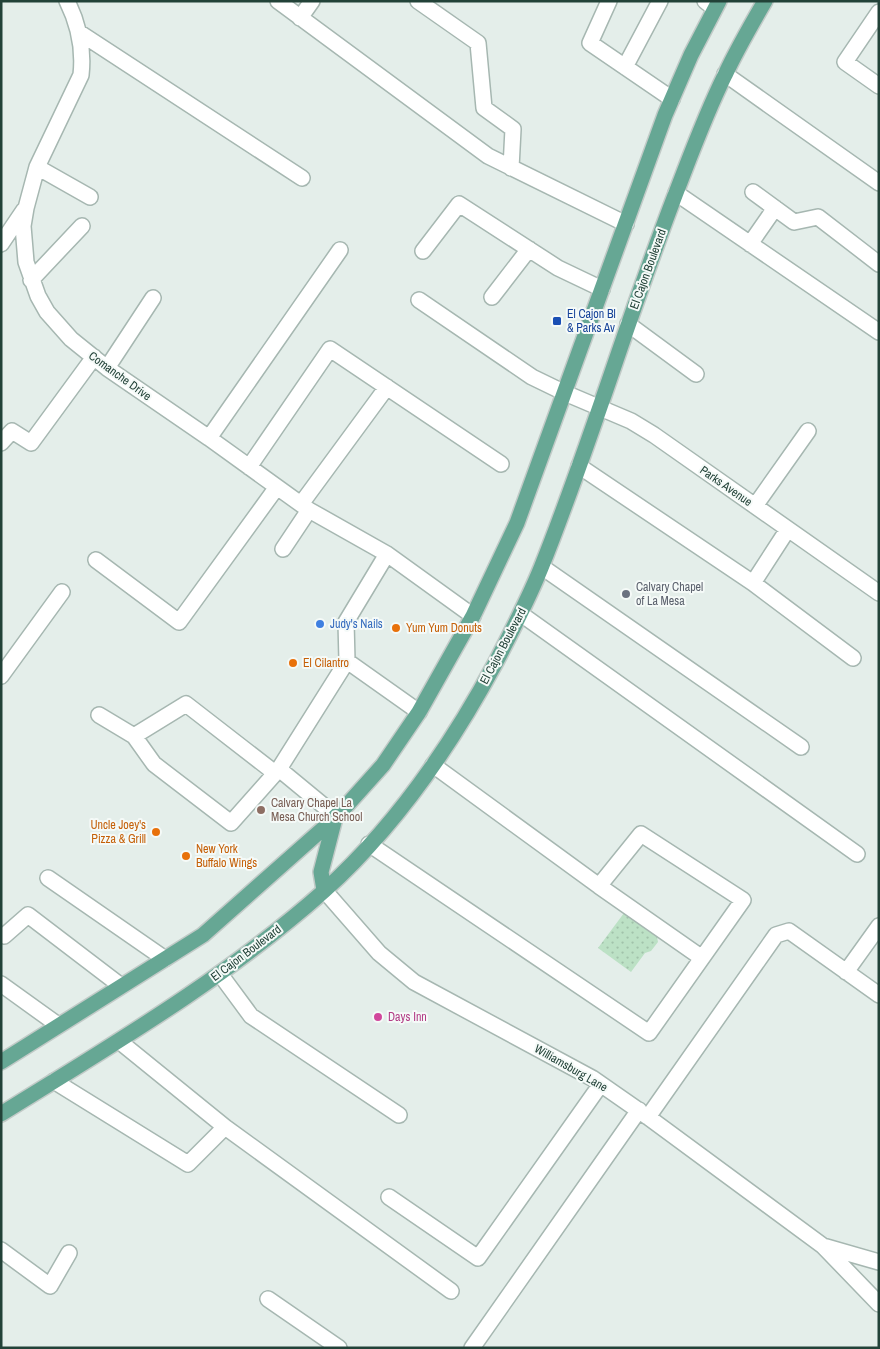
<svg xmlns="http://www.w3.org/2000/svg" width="880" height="1349" font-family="'Archivo Narrow',sans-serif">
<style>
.park{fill:url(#park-dots)}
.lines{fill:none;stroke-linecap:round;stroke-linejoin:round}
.minor-casing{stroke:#a6b7b1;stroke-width:18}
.major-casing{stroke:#c1cac7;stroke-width:18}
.minor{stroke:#fff;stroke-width:15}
.major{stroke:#66a794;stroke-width:15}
.transit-dot{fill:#1a4fb4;stroke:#f5faf8;stroke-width:2}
.worship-dot{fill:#6b7280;stroke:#f5faf8;stroke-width:2}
.shop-dot{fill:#3f7fe0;stroke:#f5faf8;stroke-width:2}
.food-dot{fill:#e8710a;stroke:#f5faf8;stroke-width:2}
.education-dot{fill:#8d6e63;stroke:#f5faf8;stroke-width:2}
.hotel-dot{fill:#d1479c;stroke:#f5faf8;stroke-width:2}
.labels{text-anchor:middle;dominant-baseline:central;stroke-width:4;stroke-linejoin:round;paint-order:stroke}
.street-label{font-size:12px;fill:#224238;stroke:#f5faf8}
.transit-label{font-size:12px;fill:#164399;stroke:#f5faf8;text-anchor:start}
.worship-label{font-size:12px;fill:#5b616d;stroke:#f5faf8;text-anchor:start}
.shop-label{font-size:12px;fill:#366cbe;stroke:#f5faf8;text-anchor:start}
.food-label{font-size:12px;fill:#c56008;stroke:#f5faf8;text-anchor:start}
.education-label{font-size:12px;fill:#785e54;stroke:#f5faf8;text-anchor:start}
.hotel-label{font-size:12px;fill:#b23c85;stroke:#f5faf8;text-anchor:start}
</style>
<defs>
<pattern id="park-dots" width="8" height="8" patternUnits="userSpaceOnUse" patternTransform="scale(1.25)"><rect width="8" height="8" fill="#bce1c5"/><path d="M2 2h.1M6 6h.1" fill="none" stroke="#a1c2aa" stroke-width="1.8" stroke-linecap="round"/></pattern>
</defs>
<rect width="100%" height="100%" fill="#e4eeea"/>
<!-- park -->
<path class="park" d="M624,913L657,937L658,942L651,951L645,953L631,972L598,948Z"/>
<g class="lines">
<defs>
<path id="minor" d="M67,1C79,25 84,48 81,75L37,167L26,208L23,226L26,262L38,296L47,312L71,339L107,368L209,438L309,510L387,554L473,616
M278,1L488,156L626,224
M418,1L478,43L484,108L513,129L511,168
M609,1L590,43L672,99
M705,1L714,8
M879,12L845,62L879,86
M300,18L312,1
M80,33L302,178
M625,67L660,1
M725,74L879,183
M37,167L90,197
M753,192L794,222L818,217L879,264
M676,193L879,332
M1,244L24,210
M750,244L775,208
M423,251L459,204L558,268L602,289
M31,280L82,226
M492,297L529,249
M419,300L532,377L565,393L631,421L654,435L879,593
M628,324L696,374
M107,368L153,298
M209,438L340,250
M1,443L12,431L31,443L94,357
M579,466L753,583L788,529
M249,467L330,349L501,464
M301,504L387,387
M755,506L808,431
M283,549L309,510
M387,554L346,622L347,661L419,712
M96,560L179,622L277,487
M542,567L801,747
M753,583L853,658
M521,614L857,854
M1,676L62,592
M99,715L134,736
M433,765L599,886
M275,773L186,704L134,736L154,764L231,823L279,769
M336,816L279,769L347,661
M369,844L649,1033L743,900L641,834L599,886L702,958
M48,878L165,959
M324,890L379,953L414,982L592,1078L648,1117L823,1246
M4,936L28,915L121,986
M846,972L879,926
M220,974L251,1016L399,1115
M1,984L58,1025
M54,1081L188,1164L225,1127L119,1041
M648,1117L776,935L789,931L879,995
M225,1127L451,1291
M389,1197L478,1258L601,1084
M1,1250L50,1286L69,1253
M879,1262L823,1246L879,1304
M268,1299L339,1348
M472,1348L639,1110"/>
<path id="major" d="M324,890L321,872L335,818
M1,1062L203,935L326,826L348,804L383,765L419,712L473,616L517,523L665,115L691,55L719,1
M1,1114C112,1045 226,978 324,891C395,827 451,746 496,662C512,631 528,600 541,568C590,446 627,320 674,198C690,157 705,115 725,75C737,49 751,25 765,1"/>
</defs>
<!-- minor casing -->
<use href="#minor" class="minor-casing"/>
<!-- major casing -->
<use href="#major" class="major-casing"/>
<!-- minor -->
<use href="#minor" class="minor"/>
<!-- major -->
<use href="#major" class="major"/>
</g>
<!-- markers -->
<rect class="transit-dot" x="552" y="316" width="10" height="10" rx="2.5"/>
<circle class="worship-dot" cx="626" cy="594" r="5"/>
<circle class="shop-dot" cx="320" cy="624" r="5"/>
<g class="food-dot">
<circle cx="396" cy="628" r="5"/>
<circle cx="293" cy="663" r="5"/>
<circle cx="156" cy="832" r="5"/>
<circle cx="186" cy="856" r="5"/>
</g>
<circle class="education-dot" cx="261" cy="810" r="5"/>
<circle class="hotel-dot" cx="378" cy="1017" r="5"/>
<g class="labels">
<!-- street labels -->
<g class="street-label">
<text transform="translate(648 269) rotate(-70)">El Cajon Boulevard</text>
<text transform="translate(120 376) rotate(36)">Comanche Drive</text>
<text transform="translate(726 486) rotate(35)">Parks Avenue</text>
<text transform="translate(503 646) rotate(-62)">El Cajon Boulevard</text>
<text transform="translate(246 953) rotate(-37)">El Cajon Boulevard</text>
<text transform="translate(571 1068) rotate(30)">Williamsburg Lane</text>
</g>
<!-- transit labels -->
<g class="transit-label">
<text x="567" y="314">El Cajon Bl<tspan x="567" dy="14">&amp; Parks Av</tspan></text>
</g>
<!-- worship labels -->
<g class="worship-label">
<text x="636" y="587">Calvary Chapel<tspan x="636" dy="14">of La Mesa</tspan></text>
</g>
<!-- shop labels -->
<g class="shop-label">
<text x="330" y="624">Judy's Nails</text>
</g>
<!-- food labels -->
<g class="food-label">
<text x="406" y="628">Yum Yum Donuts</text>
<text x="303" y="663">El Cilantro</text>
<text x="146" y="825" text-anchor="end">Uncle Joey's<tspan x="146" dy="14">Pizza &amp; Grill</tspan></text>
<text x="196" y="849">New York<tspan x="196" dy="14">Buffalo Wings</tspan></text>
</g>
<!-- education labels -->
<g class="education-label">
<text x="271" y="803">Calvary Chapel La<tspan x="271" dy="14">Mesa Church School</tspan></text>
</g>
<!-- hotel labels -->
<g class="hotel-label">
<text x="388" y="1017">Days Inn</text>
</g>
</g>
<!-- border -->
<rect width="880" height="1349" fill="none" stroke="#224238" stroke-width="5"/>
</svg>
